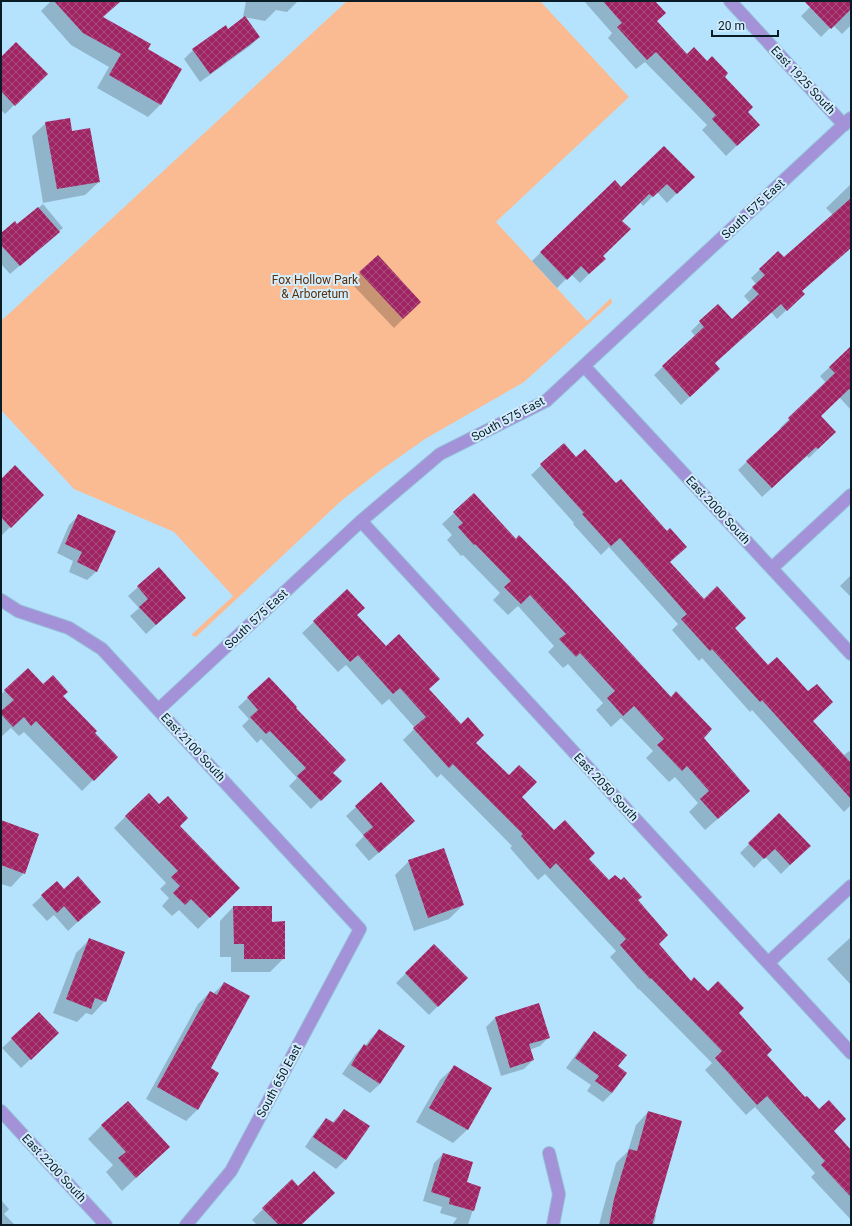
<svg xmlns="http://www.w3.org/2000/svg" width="852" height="1226" font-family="Roboto,sans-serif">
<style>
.green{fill:#fabb92}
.shadow{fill:#0003}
.building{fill:url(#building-cross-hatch)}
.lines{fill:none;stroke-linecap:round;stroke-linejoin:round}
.street-casing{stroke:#96bfd7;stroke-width:14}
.street{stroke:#a392d8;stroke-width:12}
.labels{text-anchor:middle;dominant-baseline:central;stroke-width:4;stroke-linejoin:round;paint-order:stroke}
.street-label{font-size:12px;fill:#091b25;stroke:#d2edfd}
.park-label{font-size:12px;fill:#5b2f0c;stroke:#d2edfd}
</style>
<defs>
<pattern id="building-cross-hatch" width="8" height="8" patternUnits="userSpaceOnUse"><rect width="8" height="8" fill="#a02463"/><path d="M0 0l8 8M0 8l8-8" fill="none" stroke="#a6517e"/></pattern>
</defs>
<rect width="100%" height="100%" fill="#b5e3fe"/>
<!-- green -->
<path class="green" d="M347,1H540L629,97L496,222L587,321L611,298L612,303L524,382L425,439L381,470L341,501L196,637L191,635L233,596L174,532L74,489L1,410V321Z"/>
<!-- shadow -->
<path class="shadow" d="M51,1H103L102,18L146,50L181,69L160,105L148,117L97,88L109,67L71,45L41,11Z
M246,1H298L287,12L276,10L265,21L243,17Z
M584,1H654L656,21L687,55L723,77L747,112L748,135L726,156L702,130L707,125L645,62L636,69L608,38L612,33Z
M816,1H851V25L842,34L833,25L821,37L801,16Z
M228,30L259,37L250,46L200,82L184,59L193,50Z
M1,58L46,74L5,114L1,110Z
M46,123L99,182L85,195L43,203L32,136Z
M693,177L667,203L657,192L643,206L640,202L621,221L602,256L604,259L580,283L571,274L557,288L532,261L541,252L621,188Z
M851,184V247L801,292L794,303L777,319L771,312L714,364L710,378L681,405L654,375L695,336L691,331L718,305L732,320L750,303L744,296L756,284L751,278L778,252L784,259L833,215L826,208Z
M43,204L63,228L10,274L1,264V235L17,226Z
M378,256L420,302L394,328L350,282Z
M851,347V410L839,397L820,416L835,432L809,458L807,456L762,497L738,470L781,429L780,428L826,383L820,376Z
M563,444L704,600L745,618L734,629L812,721L843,756L849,751L851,754V805L844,812L752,710L750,712L702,658L699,661L672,630L678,624L609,547L601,555L573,524L574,523L531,475Z
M1,480L43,495L1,536Z
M454,513L516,540L702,738L737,802L705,830L689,812L698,803L675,777L669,782L646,758L653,751L621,718L611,727L596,710L603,703L568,664L563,668L548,652L554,646L518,606L508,615L493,600L500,593L463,555L461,556L447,540L452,535L442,524Z
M79,515L97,571L87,580L69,572L73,561L57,553L69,525Z
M159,568L176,607L146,634L130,616L139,608L128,596Z
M851,575V597L840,586Z
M347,591L356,615L428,690L521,797L553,831L588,859L609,882L637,901L658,944L691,982L738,1013L766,1055L851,1152V1220L811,1177L815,1173L755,1107L746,1115L705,1070L712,1063L639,989V990L610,957L616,951L545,874L538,880L510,848L512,846L441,774L437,778L403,740L415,728L389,699L382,705L346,665L338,672L302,633Z
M269,678L332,773L331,790L311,809L289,786L297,778L261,739L257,743L242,726L249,719L238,707Z
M43,685L116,757L82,791L24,732L19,736L11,728L1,737V713L2,712L1,710V694L5,691Z
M381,784L405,830L369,861L355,845L364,836L346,816Z
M779,814L800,855L781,874L765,857L754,868L740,853Z
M126,816L178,827L239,888L198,929L179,910L172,916L162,906L169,898L160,889L166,883L114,828Z
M1,822L24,873L11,887L1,884Z
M409,861L463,905L449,919L414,931L395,875Z
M64,890L99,902L68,931L54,915L47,921L32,905L42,896Z
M233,907L271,923L284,958L270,972H231V957H220V921Z
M851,937V985L827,959Z
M89,940L105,1001L92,1015L86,1013L77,1022L53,1013L76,953Z
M434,945L466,978L429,1015L396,983Z
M224,983L209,1069L197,1110L186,1121L146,1099L198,1004L210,992L213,994Z
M539,1004L549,1037L540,1046L529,1050L533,1060L524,1069L501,1076L486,1027L495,1018Z
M39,1013L48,1043L21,1068L2,1048Z
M379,1030L380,1084L370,1093L342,1074L355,1055L364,1045L365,1046L370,1039Z
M595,1032L617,1067L612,1093L603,1102L587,1091L591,1085L566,1068L585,1042Z
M454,1067L491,1088L467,1130L453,1143L416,1122L440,1080Z
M344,1110L345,1160L336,1169L305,1147L317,1129L326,1120L332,1123Z
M648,1112L654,1214L656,1215L654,1225H599L602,1213L616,1163L628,1151L636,1125Z
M102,1125L169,1147L122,1191L106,1172L113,1165L88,1139Z
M443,1154L466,1183L480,1188L468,1225H452L457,1218L440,1213L442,1207L423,1201L434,1163Z
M298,1187L300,1225H257L252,1220L263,1209Z
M1,1200L9,1209L4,1214L15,1225H1Z"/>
<!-- building -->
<path class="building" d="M54,1H121L103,17L151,44L148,49L182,69L161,105L109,75L121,54L83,33Z
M603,1H655L666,13L657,21L687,54L694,47L707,61L712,56L728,73L725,77L753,107L748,112L760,125L737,146L712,119L716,115L656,52L647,60L617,27L622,23Z
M804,1H851V9L831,29Z
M245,16L260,37L210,74L192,49L226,25L228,29Z
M16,42L48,74L15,106L1,91V57Z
M70,118L72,131L90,128L100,182L57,189L45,122Z
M664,146L695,177L677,194L667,184L653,197L649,194L622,221L631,229L603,256L606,259L589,274L581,266L567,280L540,252L615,180L621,187Z
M851,198V248L802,291L805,294L787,311L781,304L715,363L720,369L690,397L662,366L704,327L699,321L718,304L732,319L759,294L752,287L765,275L759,269L778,251L784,257Z
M38,207L60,232L20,266L1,245V233L15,221L17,224Z
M378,255L421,302L403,319L359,272Z
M851,346V391L849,389L821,416L836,432L818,449L816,447L772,488L746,461L790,420L788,418L835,373L829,367Z
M564,443L576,457L585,449L616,483L621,479L667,531L670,528L687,547L670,562L704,599L717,586L746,618L735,628L768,665L777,657L808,691L817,684L833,702L813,721L851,763V799L762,700L760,702L712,649L710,651L681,619L687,614L620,538L611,546L582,514L584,513L540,464Z
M15,465L44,495L11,528L1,517V479Z
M474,493L516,539L519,535L569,586L671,697L676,691L712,729L704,738L750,791L718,819L700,799L709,791L687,766L682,771L657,745L664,739L634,706L623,716L607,698L615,691L580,653L576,657L559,639L566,634L530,595L521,604L504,587L511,581L475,544L474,545L458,527L463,523L453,512Z
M78,514L116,531L97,572L77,562L82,552L65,544Z
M159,567L186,598L156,625L139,607L148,599L137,586Z
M347,589L365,608L357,615L386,646L399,634L440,679L429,689L461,724L468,717L484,735L476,743L509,775L519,765L537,782L522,797L554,830L565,820L595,853L589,859L609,880L615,875L621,880L624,877L642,897L638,900L668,935L659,944L691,981L694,977L708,991L718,981L744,1008L739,1013L772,1050L767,1055L805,1097L807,1096L819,1109L829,1100L846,1119L834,1131L851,1150V1197L821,1165L825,1161L767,1096L757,1105L715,1058L722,1051L651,978L650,979L620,945L626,939L556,863L550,869L521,836L523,834L453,764L449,768L413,728L426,717L400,688L393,694L358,655L350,662L313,621Z
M28,668L43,684L53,675L68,692L63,696L97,731L95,733L118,757L94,781L36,721L31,726L24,717L13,727L1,714V711L14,700L4,690Z
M269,677L297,707L296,708L346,760L333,773L342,781L321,801L297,776L306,768L270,731L266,734L250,717L258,710L247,697Z
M381,782L415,821L379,853L363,835L373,827L355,806Z
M149,793L159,804L168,796L188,818L180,826L240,888L210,918L191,899L185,905L173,893L180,886L171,877L178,871L125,816Z
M779,813L811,846L790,865L775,849L764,859L748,843Z
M1,820L39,834L25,874L1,865Z
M444,848L464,905L428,918L408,860Z
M78,876L101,902L78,922L64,906L57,913L41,895L57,881L64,889Z
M233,906H272V922L285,921V959H244V944H234Z
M89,938L125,952L106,1002L95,998L91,1009L66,999Z
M434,944L468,978L438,1007L405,973Z
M224,982L250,996L211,1068L219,1073L198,1110L157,1087L210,991L217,995Z
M539,1003L550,1038L529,1044L534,1060L510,1068L495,1017Z
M39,1012L59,1033L31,1060L11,1038Z
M379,1029L405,1046L380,1084L351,1065L364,1044L367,1046Z
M594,1031L627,1055L618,1066L627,1073L612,1093L595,1081L599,1076L575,1058Z
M454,1065L492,1088L468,1130L429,1108Z
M128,1101L170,1147L136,1178L118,1158L126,1152L101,1125Z
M344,1109L370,1126L346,1160L313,1137L326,1118L334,1123Z
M648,1111L682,1121L652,1225H609L614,1199L629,1149L637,1151Z
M443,1153L473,1162L467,1182L481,1187L474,1211L449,1204L450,1198L431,1192Z
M314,1171L335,1193L301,1225H279L262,1208L292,1179L298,1186Z"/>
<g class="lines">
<defs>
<path id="street" d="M730,1L844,125
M584,366L851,654
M361,521L851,1053
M772,568L851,495
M1,600L18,611L69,628L102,649L360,929L231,1171L186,1225
M158,710L361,521L440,454L546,401L851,118
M768,963L851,886
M1,1111L106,1225
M549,1153L559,1194L553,1225"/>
</defs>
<!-- street casing -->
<use href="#street" class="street-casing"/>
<!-- street -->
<use href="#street" class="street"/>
</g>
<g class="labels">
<!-- street labels -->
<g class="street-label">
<text transform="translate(803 80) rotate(47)">East 1925 South</text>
<text transform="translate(753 209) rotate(-43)">South 575 East</text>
<text transform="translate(508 419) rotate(-28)">South 575 East</text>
<text transform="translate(718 510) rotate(47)">East 2000 South</text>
<text transform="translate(256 619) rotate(-43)">South 575 East</text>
<text transform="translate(193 747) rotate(47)">East 2100 South</text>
<text transform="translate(606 787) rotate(47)">East 2050 South</text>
<text transform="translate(279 1081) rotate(-62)">South 650 East</text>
<text transform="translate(54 1168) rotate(47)">East 2200 South</text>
</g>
<!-- park labels -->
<g class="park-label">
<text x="315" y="280">Fox Hollow Park<tspan x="315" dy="14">&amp; Arboretum</tspan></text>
</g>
</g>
<!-- border -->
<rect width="852" height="1226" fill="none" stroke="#091b25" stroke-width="4"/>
<!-- scale -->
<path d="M712 30v6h66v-6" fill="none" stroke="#091b25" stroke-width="2"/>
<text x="718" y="30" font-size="12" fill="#091b25" stroke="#d2edfd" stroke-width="3" paint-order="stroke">20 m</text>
</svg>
